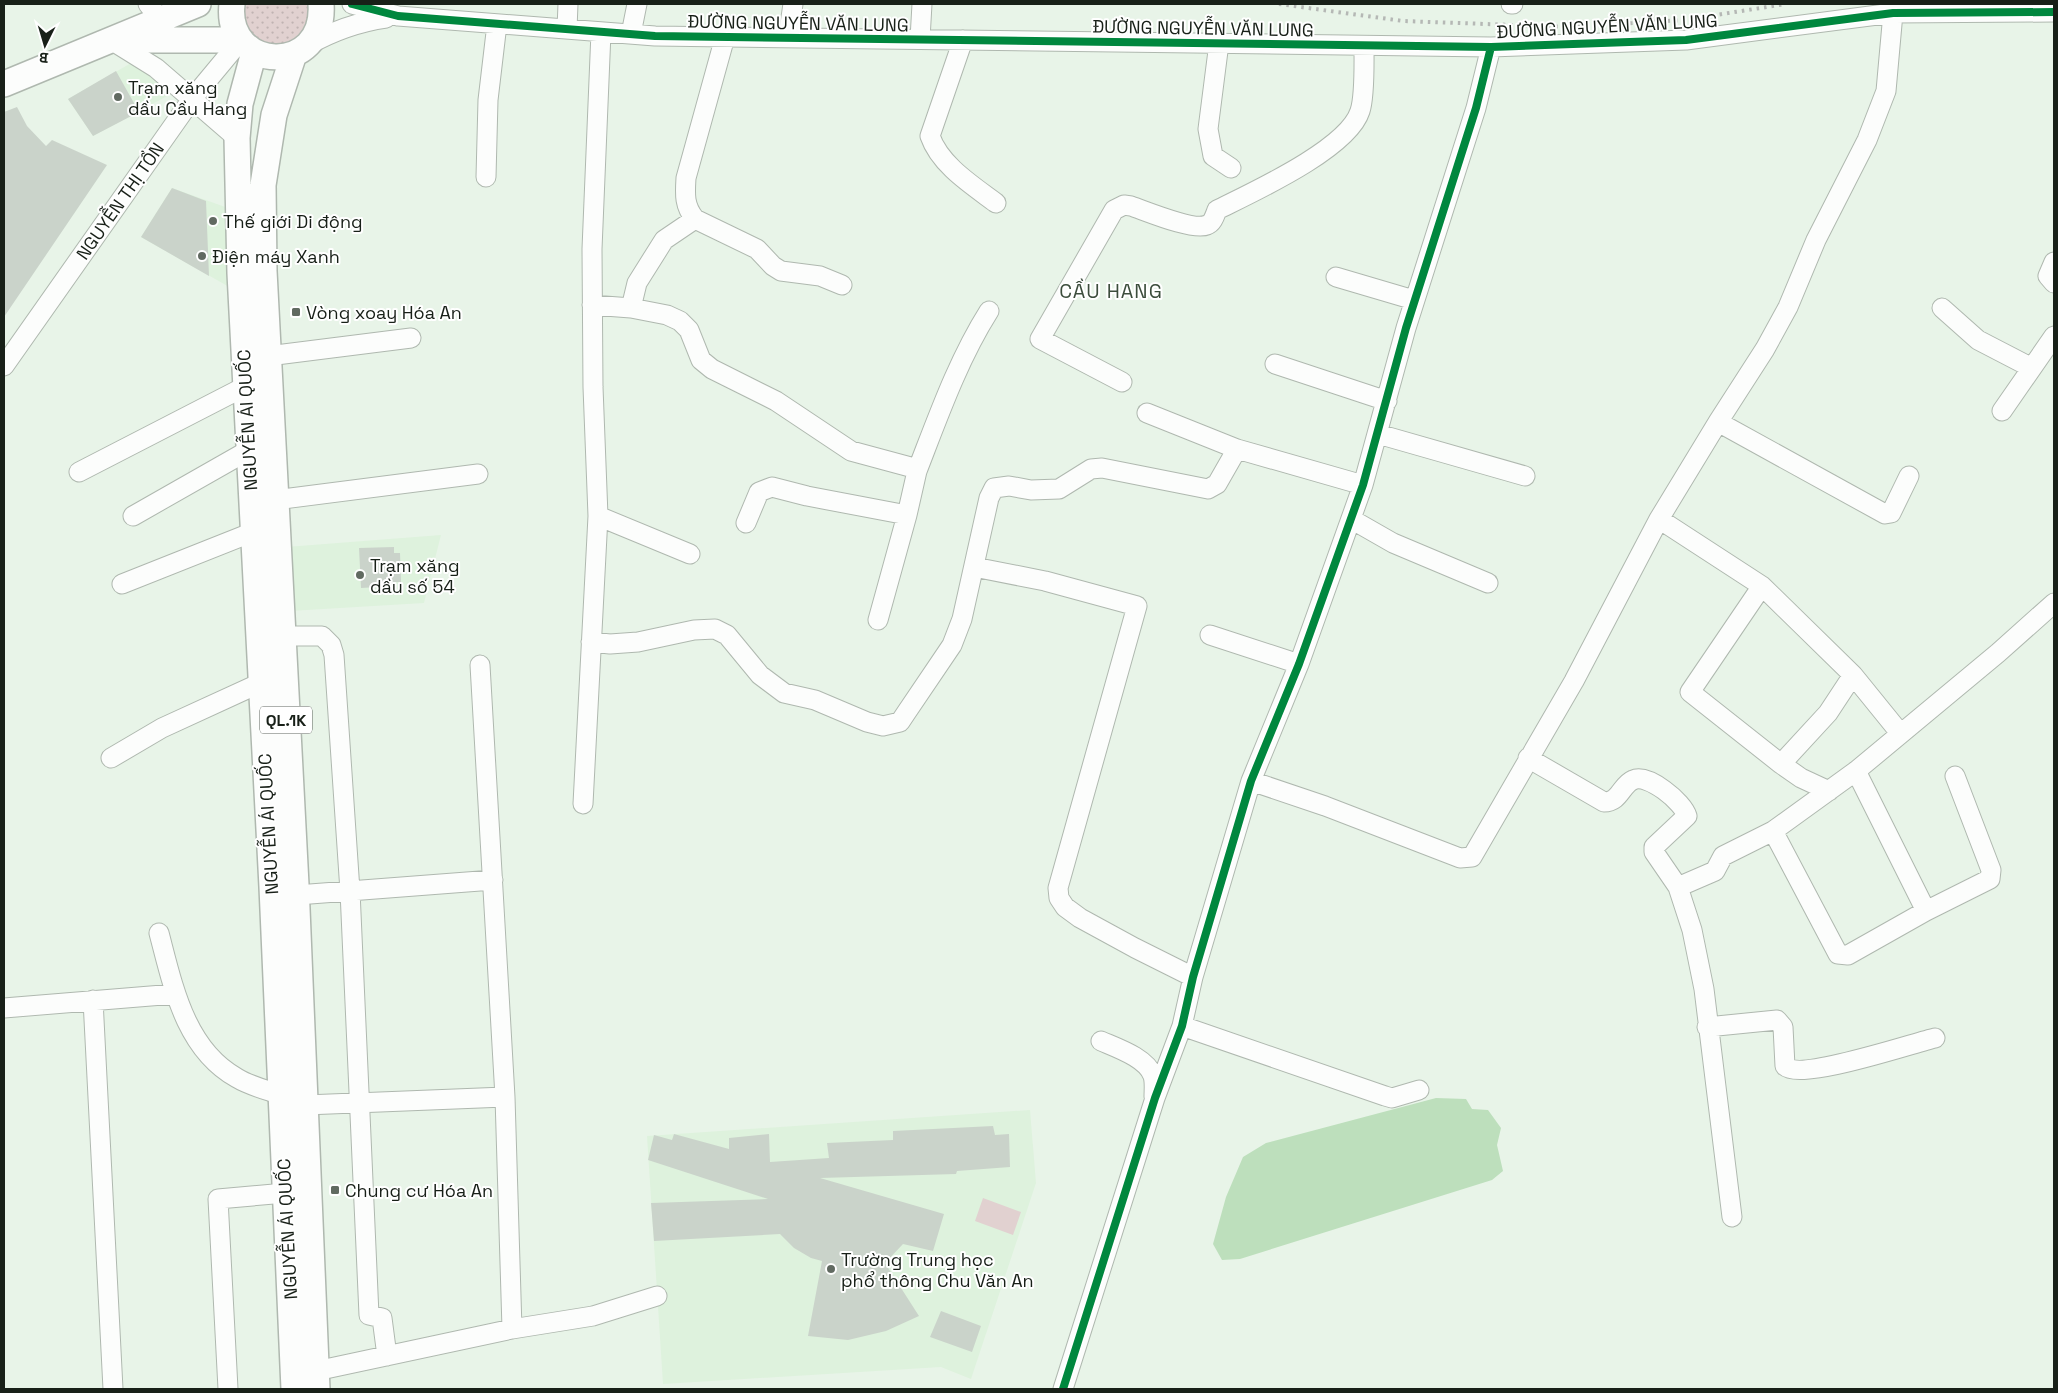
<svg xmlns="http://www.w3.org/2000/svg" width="2058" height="1393" font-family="'Space Grotesk',sans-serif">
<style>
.built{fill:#def2dd}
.grass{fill:url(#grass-dots)}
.green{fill:#e1d1d0}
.water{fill:#bddfbc}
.building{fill:#cad3ca}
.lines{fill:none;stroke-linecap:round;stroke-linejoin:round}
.minor-casing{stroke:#afb8af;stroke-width:21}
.major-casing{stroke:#afb8af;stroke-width:28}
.minor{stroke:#fcfdfc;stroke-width:19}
.major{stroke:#fcfdfc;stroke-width:25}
.rail{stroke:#b5b8b5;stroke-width:4;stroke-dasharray:2.5 5;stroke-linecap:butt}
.cycleway-casing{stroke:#fff;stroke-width:11}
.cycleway{stroke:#00873e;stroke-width:8}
.poi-dot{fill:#616a61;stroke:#fff;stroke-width:2}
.labels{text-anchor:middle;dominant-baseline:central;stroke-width:4;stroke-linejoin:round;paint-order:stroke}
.shield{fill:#fff;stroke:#5d635d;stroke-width:1}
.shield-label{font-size:16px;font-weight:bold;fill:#182018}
.street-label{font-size:18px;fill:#182018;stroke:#fff}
.poi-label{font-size:18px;fill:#182018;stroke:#fff;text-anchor:start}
.quarter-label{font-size:20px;letter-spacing:1px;fill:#3c4d3c;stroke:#fff}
</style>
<defs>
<pattern id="grass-dots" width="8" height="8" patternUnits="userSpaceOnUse" patternTransform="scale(1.25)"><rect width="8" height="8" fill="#e1d1d0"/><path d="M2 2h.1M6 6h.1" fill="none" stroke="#c0b3b2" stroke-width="1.8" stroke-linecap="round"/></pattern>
</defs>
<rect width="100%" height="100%" fill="#e8f4e8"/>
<!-- built -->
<path class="built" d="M133,62L160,82L169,95L93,136L68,99Z
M172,188L228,208L231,288L141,237Z
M441,535L424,603L290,611L286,547Z
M1030,1110L1036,1183L971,1379L941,1367L663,1384L647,1136Z"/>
<!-- grass -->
<path class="grass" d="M242,4H310L309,25L294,43L272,47L251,37L242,21Z"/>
<!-- green -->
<path class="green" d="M983,1198L1021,1212L1013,1235L975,1221Z"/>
<!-- water -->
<path class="water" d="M1436,1098L1466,1099L1472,1109L1488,1110L1501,1128L1497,1145L1503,1171L1492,1180L1240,1259L1222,1260L1213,1244L1226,1197L1243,1157L1266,1143Z"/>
<!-- building -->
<path class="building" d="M116,71L139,112L93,136L68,99Z
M17,107L27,126L46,146L52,140L107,165L4,317V112Z
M172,188L206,201L209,276L141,237Z
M394,547V553H400L401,582H394V586L361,588L359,548Z
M993,1126L995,1135L1009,1134L1010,1167L957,1171L956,1174L820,1178L944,1214L933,1251L903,1244L885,1263L919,1316L886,1331L848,1340L808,1336L822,1261L811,1258L794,1248L780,1234L654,1241L651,1203L768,1199L648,1160L654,1135L672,1140L674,1134L729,1149V1138L769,1134L770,1162L829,1158L827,1143L893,1140V1131Z
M941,1311L981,1326L972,1352L930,1337Z"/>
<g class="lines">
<defs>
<path id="minor" d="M148,4L160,19
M352,4L398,16L655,36L1491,47L1686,40L1893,13L2054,12
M1511,4H1513
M567,29L568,4
M631,34L637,4
M725,37L686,178C685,194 684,206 695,219L757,249L773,266L781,271L820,276L842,285
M788,38L793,4
M920,39L922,4
M111,40L156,68L237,138
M963,40L930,136C940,165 972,185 996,203
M1219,43L1208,129L1213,156L1231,168
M308,45C333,31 358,22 386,18
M486,177L488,100L497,24
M2054,262L2048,276L2054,283
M1336,277L1414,300
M592,305L631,308L667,315L680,321L689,330L701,360L712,369L776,401L851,451L914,468L917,471L907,515L807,496L772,487L759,492L746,523
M631,308L637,283L664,240L695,219
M1942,308L1978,340L2032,368
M268,356L411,338
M1275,364L1387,401
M4,366L192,99L241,40
M1122,382L1040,339L1114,210L1124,205L1131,206C1146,211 1193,231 1207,225C1213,223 1215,215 1217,210C1253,192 1348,149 1360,111C1365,96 1364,63 1364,46
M2002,411L2054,336
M1147,413L1237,449
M1718,422L1885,514L1891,513L1909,476
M1378,434L1525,476
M917,471C938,417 958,360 989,311
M79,472L246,386
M275,500L478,474
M133,516L249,450
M598,516L690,554
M1351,519L1393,543L1488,583
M1659,519L1762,586L1853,675L1828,713L1781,764
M974,567L1045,581L1137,606L1058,888L1059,898L1065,907L1080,918L1135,948L1193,977
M122,584L253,532
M1762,586L1690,692L1781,764L1801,778L1829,791
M878,620L907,515
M1210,635L1299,664
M283,636H322L331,645L334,655L350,891L369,1315L382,1318L387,1356
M591,642L610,644L638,642L694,630L715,629L727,635L760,675L784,693L815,700L867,722L883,726L900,722L906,713L952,645L962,619L989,498L994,488L1009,486L1031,490L1059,489L1091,469L1102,468L1208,489L1217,484L1237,449L1363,485
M1853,675L1900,733
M111,758L162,728L260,683
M1528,758L1604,802C1620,802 1621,785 1633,780C1648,773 1683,802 1687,816L1654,847V852L1678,887L1692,930L1704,989L1732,1217
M1856,771L1926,911
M1251,781L1325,806L1460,858L1472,857L1574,681L1659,519L1718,422L1765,349L1788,307L1816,240L1867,140L1886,91L1893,13
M583,804L598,516L593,387L592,249L601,32
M1773,831L1838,954L1848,955L1926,911L1990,879L1991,870L1955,776
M1678,887L1715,871L1723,856L1773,831L1856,771L1998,653L2054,603
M297,895L493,880
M159,933C173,986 185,1049 237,1078C250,1086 267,1090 281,1095
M93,1000L113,1389
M4,1008L175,994
M1182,1026L1385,1096L1392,1098L1419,1090
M1707,1027L1777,1020L1783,1027L1785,1066C1801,1081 1910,1044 1935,1038
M1101,1041C1117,1048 1147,1058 1153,1076C1155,1082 1154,1090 1154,1097
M305,1105L505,1097
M512,1329L593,1316L657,1296
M316,1371L512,1329L505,1097L480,665
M228,1389L218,1199L285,1193
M1063,1389L1155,1098L1182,1026L1193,977L1251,781L1299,664L1363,485L1406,328L1476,108L1491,47"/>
<path id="major" d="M232,4C224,72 326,77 321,4
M122,40H241
M254,52L240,104L237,138L240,273L272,887L294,1389
M294,54L274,115L263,185L264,271L296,885L317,1389
M4,84L198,4"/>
</defs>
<!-- minor casing -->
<use href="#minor" class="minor-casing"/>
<!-- major casing -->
<use href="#major" class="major-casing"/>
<!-- minor -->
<use href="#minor" class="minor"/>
<!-- major -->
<use href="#major" class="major"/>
<!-- rail -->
<path class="rail" d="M1279,4L1403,21L1569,27L1684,20L1786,4"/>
<defs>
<path id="cycleway" d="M352,4L398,16L655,36L1491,47L1686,40L1893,13L2054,12
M1063,1389L1155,1098L1182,1026L1193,977L1251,781L1299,664L1363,485L1406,328L1476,108L1491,47"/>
</defs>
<!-- cycleway casing -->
<use href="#cycleway" class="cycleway-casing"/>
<!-- cycleway -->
<use href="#cycleway" class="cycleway"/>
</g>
<!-- markers -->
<g class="poi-dot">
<circle cx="118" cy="97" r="5"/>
<circle cx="213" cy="221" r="5"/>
<circle cx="202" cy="256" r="5"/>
<rect x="291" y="307" width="10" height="10" rx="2.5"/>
<circle cx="360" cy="575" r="5"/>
<rect x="330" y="1185" width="10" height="10" rx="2.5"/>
<circle cx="831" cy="1269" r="5"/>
</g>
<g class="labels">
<!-- shield labels -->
<rect class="shield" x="260" y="706.5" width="52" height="27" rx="4"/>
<g class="shield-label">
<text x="286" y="720">QL.1K</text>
</g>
<!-- street labels -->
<g class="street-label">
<text transform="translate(798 23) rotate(1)">ĐƯỜNG NGUYỄN VĂN LUNG</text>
<text transform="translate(1607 26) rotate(-3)">ĐƯỜNG NGUYỄN VĂN LUNG</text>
<text transform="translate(1203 28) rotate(1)">ĐƯỜNG NGUYỄN VĂN LUNG</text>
<text transform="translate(120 201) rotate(-55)">NGUYỄN THỊ TỒN</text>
<text transform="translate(247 420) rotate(-93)">NGUYỄN ÁI QUỐC</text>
<text transform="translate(268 824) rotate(-93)">NGUYỄN ÁI QUỐC</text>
<text transform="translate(287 1229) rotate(-93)">NGUYỄN ÁI QUỐC</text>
</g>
<!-- poi labels -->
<g class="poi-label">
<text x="128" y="87">Trạm xăng<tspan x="128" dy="21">dầu Cầu Hang</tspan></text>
<text x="223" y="221">Thế giới Di động</text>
<text x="212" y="256">Điện máy Xanh</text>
<text x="306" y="312">Vòng xoay Hóa An</text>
<text x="370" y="565">Trạm xăng<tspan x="370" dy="21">dầu số 54</tspan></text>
<text x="345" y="1190">Chung cư Hóa An</text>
<text x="841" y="1259">Trường Trung học<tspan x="841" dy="21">phổ thông Chu Văn An</tspan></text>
</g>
<!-- quarter labels -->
<g class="quarter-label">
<text x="1111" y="291">CẦU HANG</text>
</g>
</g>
<!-- border -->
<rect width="2058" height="1393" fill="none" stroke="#182018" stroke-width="10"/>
<!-- north arrow -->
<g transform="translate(45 45) rotate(185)" stroke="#ffffff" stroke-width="4" paint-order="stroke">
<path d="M0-4L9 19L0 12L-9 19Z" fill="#182018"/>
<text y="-8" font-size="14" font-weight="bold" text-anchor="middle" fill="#182018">B</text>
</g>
</svg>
